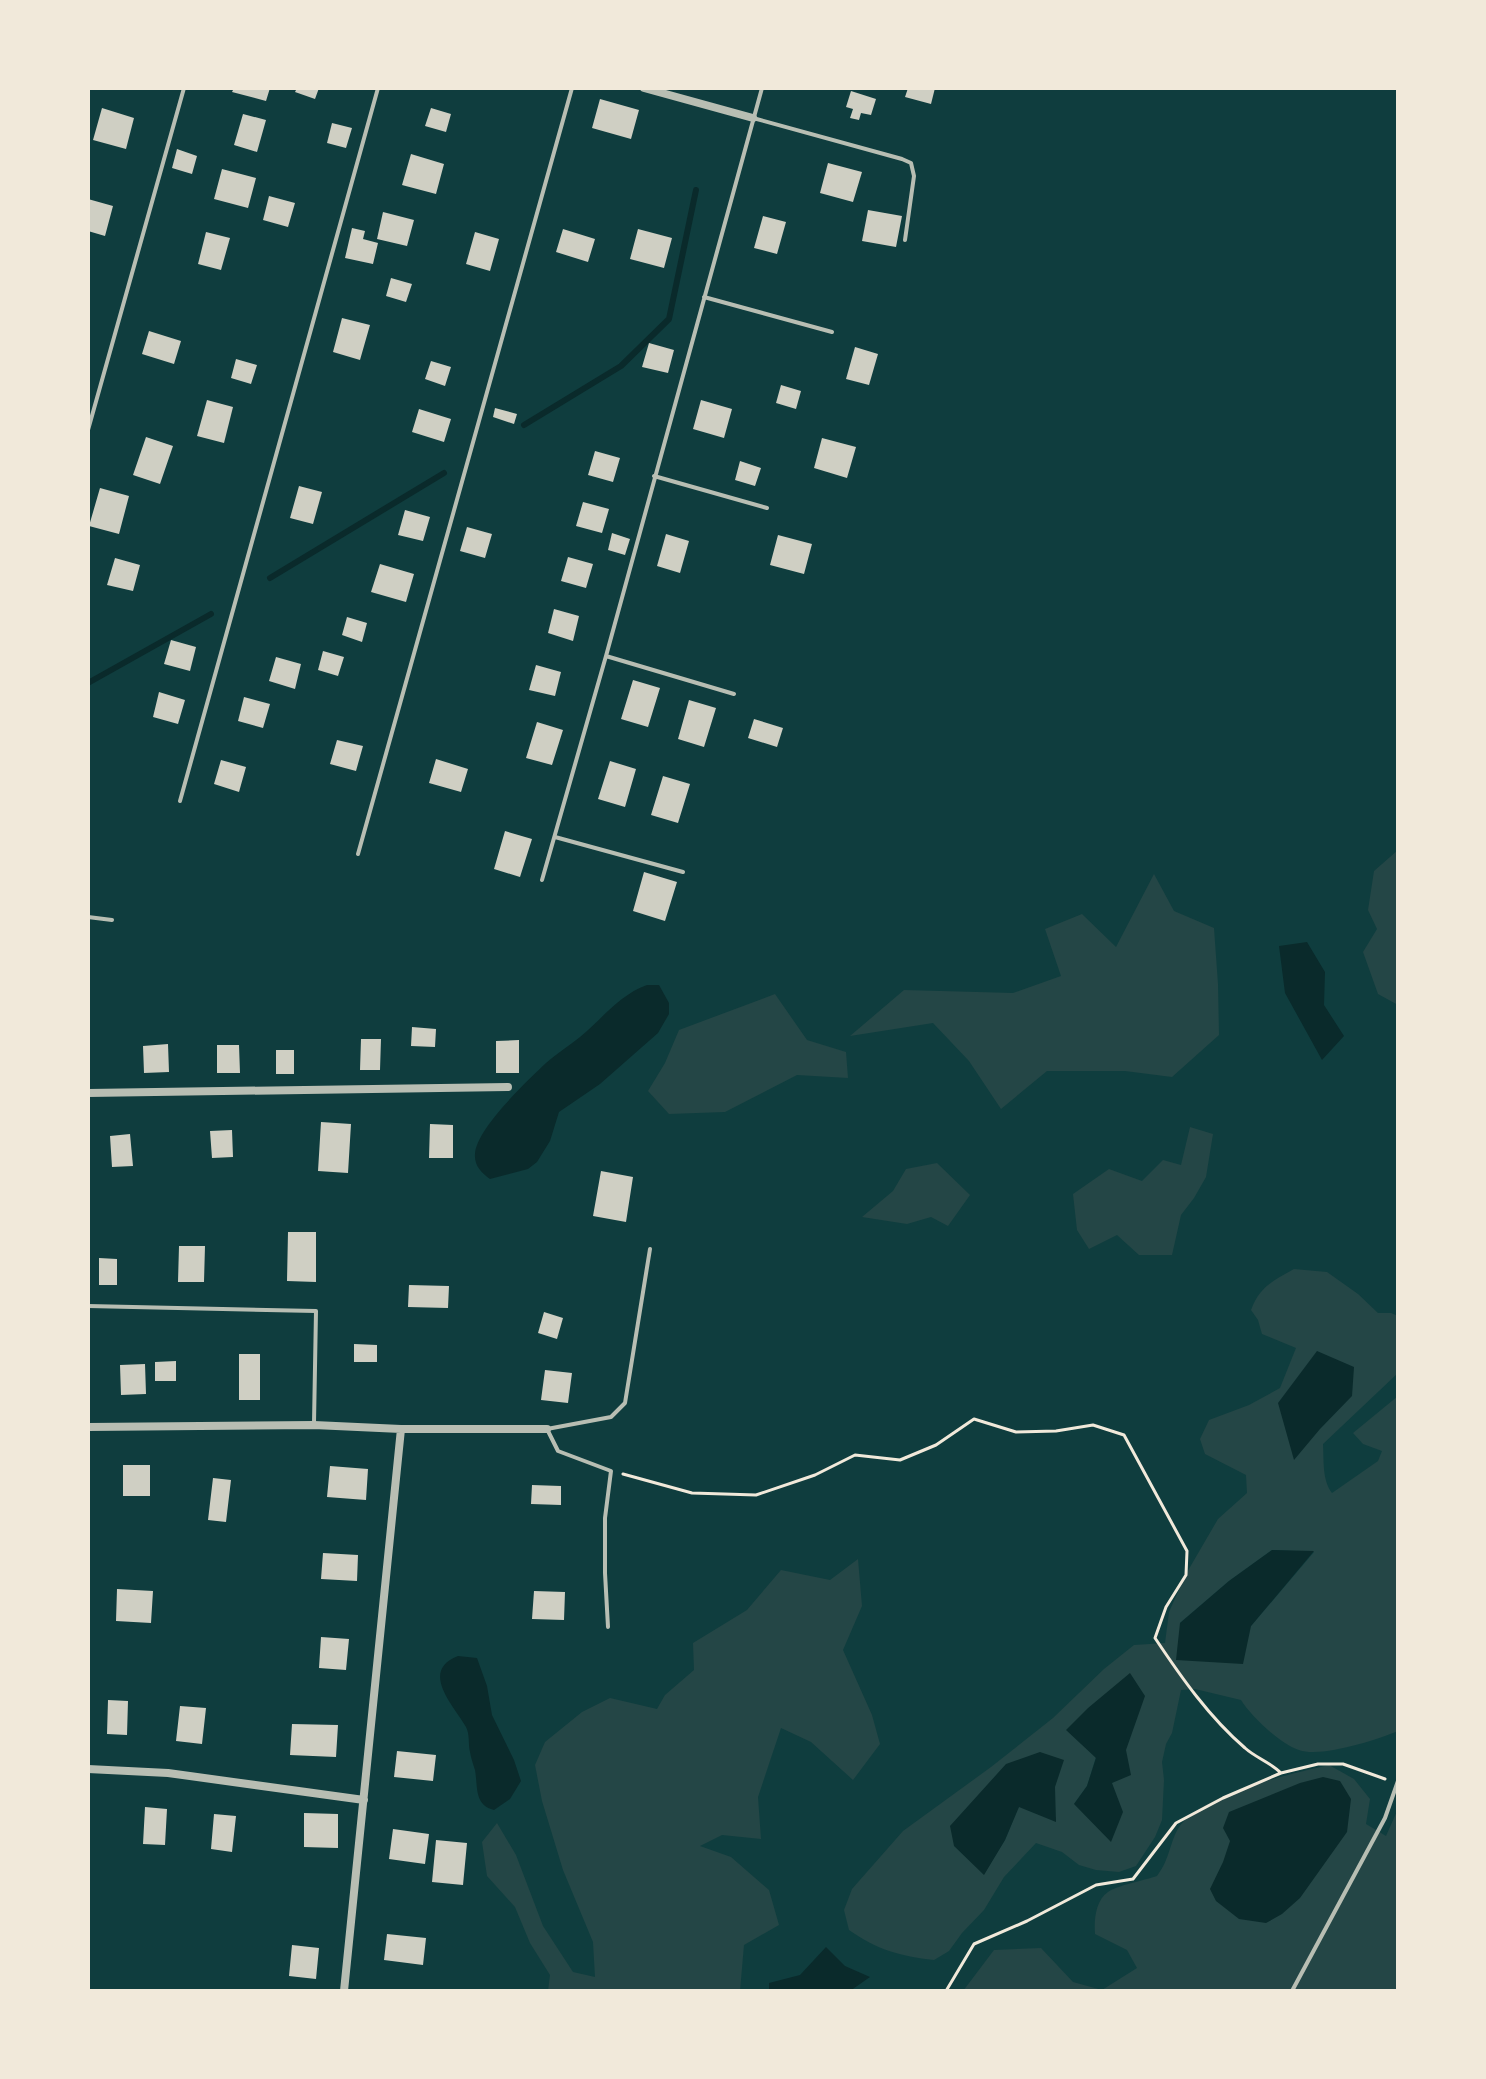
<svg xmlns="http://www.w3.org/2000/svg" width="1486" height="2079" font-family="'Open Sans',sans-serif">
<style>
.green{fill:#244646;fill-rule:evenodd}
.water{fill:#0a2a2b}
.lines{fill:none;stroke-linecap:round;stroke-linejoin:round}
.stream{stroke:#0a2a2b;stroke-width:6}
.building{fill:#cfcfc3}
.path{stroke:#f1e9da;stroke-width:3}
.service{stroke:#b8beb3;stroke-width:4}
.minor{stroke:#b8beb3;stroke-width:8}
</style>
<rect width="100%" height="100%" fill="#0f3d3e"/>
<!-- green -->
<path class="green" d="M1398,850V1005L1378,994L1363,952L1377,929L1368,910L1374,871Z
M1154,874L1174,911L1214,928L1218,984L1219,1035L1172,1077L1125,1071H1047L1001,1109L969,1061L933,1023L850,1036L904,990L1013,993L1061,976L1045,929L1082,914L1116,947Z
M775,994L807,1040L846,1052L848,1078L797,1075L725,1112L669,1114L648,1091L665,1063L679,1030Z
M1190,1127L1213,1134L1206,1177L1194,1198L1181,1215L1172,1255H1139L1117,1235L1089,1249L1077,1230L1073,1194L1109,1169L1142,1181L1163,1160L1181,1165Z
M937,1163L970,1195L948,1226L931,1217L907,1224L862,1217L893,1191L906,1169Z
M1294,1269L1327,1272L1358,1294L1378,1313H1391L1398,1316V1373L1323,1444C1324,1460 1322,1480 1332,1493L1378,1461L1382,1451L1363,1444L1353,1433L1398,1396V1731C1376,1740 1321,1758 1299,1750C1280,1744 1251,1716 1241,1700L1195,1689L1181,1690L1172,1733L1166,1744L1162,1762L1164,1780L1162,1820L1155,1837L1136,1866L1119,1872L1096,1870L1079,1865L1062,1852L1036,1843L1004,1877L984,1910L962,1933L949,1951L934,1960C900,1956 877,1950 849,1930L844,1910L852,1889L903,1831L991,1767L1053,1718L1104,1669L1134,1645L1165,1643L1169,1612L1186,1574L1218,1519L1247,1493L1246,1475L1205,1454L1200,1439L1209,1420L1249,1405L1280,1388L1296,1348L1262,1334L1258,1320L1251,1310C1260,1286 1273,1281 1294,1269ZM1272,1550L1314,1552L1251,1626L1180,1623L1229,1581ZM1144,1697L1112,1783L1074,1804L1087,1786L1096,1757ZM1040,1752L1056,1821L1019,1806L1005,1840L984,1874Z
M858,1559L862,1606L843,1650L872,1715L880,1744L853,1780L811,1742L781,1728L758,1797L761,1839L722,1835L700,1846L731,1857L769,1890L779,1925L744,1945L740,1991H548L550,1975L530,1943L515,1907L487,1876L482,1842L497,1823L516,1855L543,1926L573,1972L595,1977L593,1942L563,1870L542,1801L535,1765L545,1742L582,1712L610,1698L657,1709L665,1695L694,1670L693,1643L747,1610L781,1570L830,1580Z
M1329,1765L1354,1779L1370,1799L1366,1824L1386,1836L1398,1809V1991H963L994,1950L1041,1948L1073,1982L1102,1990L1137,1968L1127,1950L1095,1934C1094,1921 1095,1901 1108,1892C1115,1886 1146,1880 1157,1876C1160,1871 1164,1866 1166,1860C1172,1846 1173,1832 1184,1821C1213,1792 1289,1774 1329,1765Z"/>
<!-- water -->
<path class="water" d="M1307,942L1325,972L1324,1005L1344,1036L1322,1060L1285,993L1279,946Z
M647,985H659L669,1003V1014L658,1033L600,1084L559,1112L550,1141L537,1162L528,1169L490,1179C481,1173 474,1165 475,1154C476,1129 527,1081 546,1063C556,1054 569,1046 580,1037C602,1019 619,995 647,985Z
M1317,1351L1354,1367L1352,1396L1320,1429L1294,1460L1278,1403Z
M1272,1550L1314,1551L1251,1626L1243,1664L1176,1660L1180,1623L1229,1581Z
M458,1656L477,1658L487,1686L492,1715L514,1760L521,1781L510,1799L494,1810C474,1805 478,1787 475,1770C473,1764 471,1758 470,1752C468,1743 470,1735 466,1727C454,1706 419,1671 458,1656Z
M1130,1673L1145,1696L1126,1750L1131,1775L1112,1783L1123,1812L1111,1842L1074,1804L1087,1786L1096,1758L1066,1730L1088,1708Z
M1040,1752L1064,1760L1055,1787L1056,1822L1019,1807L1005,1840L984,1875L954,1846L950,1826L1006,1764Z
M1323,1777L1340,1781L1351,1799L1347,1832L1300,1898L1282,1914L1266,1923L1239,1919L1216,1901L1210,1889L1223,1862L1230,1841L1223,1828L1229,1812L1300,1783Z
M826,1947L845,1966L870,1977L850,1991H769V1983L800,1975Z"/>
<g class="lines">
<!-- stream -->
<path class="stream" d="M524,425L621,366L669,319L696,190
M270,578L444,473
M88,683L211,614"/>
</g>
<!-- building -->
<path class="building" d="M234,88H270L266,101L232,92Z
M297,88H319L315,99L295,92Z
M908,88H935L931,104L905,97Z
M851,91L876,99L871,115L861,113L859,120L850,118L853,109L846,107Z
M600,99L639,110L631,139L592,128Z
M102,108L134,118L126,149L93,140Z
M431,108L451,114L446,132L425,126Z
M243,114L266,120L257,152L234,145Z
M332,123L352,128L346,148L327,143Z
M177,149L197,156L192,174L172,168Z
M411,154L444,164L436,194L402,185Z
M828,163L862,172L853,202L820,193Z
M222,169L256,178L248,208L214,199Z
M269,196L295,203L288,227L263,220Z
M88,199L113,206L105,236L88,231Z
M868,210L902,216L896,247L862,241Z
M383,212L414,220L407,246L377,239Z
M763,216L786,222L777,254L754,248Z
M352,228L365,231L363,239L378,243L373,264L345,258Z
M563,229L595,239L588,262L556,252Z
M638,229L672,238L664,268L630,259Z
M206,232L230,238L221,270L198,264Z
M475,232L499,239L490,271L466,264Z
M391,278L412,284L406,302L386,296Z
M342,318L370,325L360,360L333,352Z
M149,331L181,341L174,364L142,354Z
M649,343L674,350L668,373L642,367Z
M855,347L878,354L869,385L846,379Z
M236,359L257,365L251,384L231,378Z
M431,361L451,367L445,386L425,379Z
M781,385L801,391L796,409L776,403Z
M207,400L233,407L224,443L197,436Z
M701,400L732,409L724,438L693,429Z
M495,408L517,414L514,424L493,417Z
M419,409L451,419L444,442L412,432Z
M146,437L173,446L160,484L133,475Z
M822,438L856,447L847,478L814,468Z
M595,451L620,458L613,482L588,475Z
M740,461L761,468L755,486L735,480Z
M299,486L322,492L313,524L290,518Z
M100,488L129,496L119,534L89,526Z
M583,502L609,509L602,533L576,526Z
M405,510L430,517L423,541L398,535Z
M467,527L492,534L485,558L460,551Z
M612,533L630,539L625,555L608,550Z
M666,534L689,541L680,573L657,566Z
M778,535L812,544L804,574L770,565Z
M568,557L593,564L586,588L561,581Z
M115,558L140,565L133,591L107,585Z
M380,564L414,574L406,602L371,592Z
M554,609L579,616L573,641L548,633Z
M347,617L367,623L362,642L342,635Z
M171,640L196,647L190,671L164,664Z
M323,651L344,657L338,676L318,670Z
M276,657L301,664L295,689L269,681Z
M536,665L561,672L555,696L529,690Z
M633,680L660,688L648,727L621,719Z
M159,692L185,700L178,724L153,717Z
M244,697L270,704L263,728L238,721Z
M689,700L716,708L704,747L678,739Z
M754,719L783,728L777,747L748,738Z
M537,722L563,730L552,765L526,758Z
M337,740L363,746L356,771L330,764Z
M436,759L468,769L461,792L429,783Z
M221,760L246,767L239,792L214,784Z
M610,761L636,769L625,807L598,799Z
M663,776L690,784L678,823L651,815Z
M505,831L532,839L520,877L494,869Z
M644,872L677,882L665,921L633,911Z
M412,1027L436,1029L435,1047L411,1046Z
M361,1039H381L380,1070H360Z
M519,1040V1073H496V1041Z
M168,1044L169,1072L144,1073L143,1046Z
M217,1045H239L240,1073H217Z
M276,1050H294V1074H276Z
M321,1122L351,1124L348,1173L318,1171Z
M430,1124L453,1125V1158H429Z
M232,1130L233,1157L212,1158L210,1131Z
M130,1134L133,1166L112,1167L110,1136Z
M601,1171L633,1177L626,1222L593,1216Z
M288,1232H316V1282L287,1281Z
M179,1246H205L204,1282H178Z
M99,1258L117,1259V1285H99Z
M409,1285L449,1286L448,1308L408,1307Z
M544,1312L563,1318L557,1339L538,1333Z
M354,1344L377,1345V1362H354Z
M239,1354H260V1400H239Z
M176,1361V1381H155V1362Z
M145,1364L146,1394L121,1395L120,1365Z
M545,1370L572,1373L568,1403L541,1400Z
M123,1465H150V1496H123Z
M330,1466L368,1469L366,1500L327,1497Z
M213,1478L231,1480L226,1522L208,1520Z
M532,1485L561,1486V1505L531,1504Z
M323,1553L358,1555L357,1581L321,1579Z
M117,1589L153,1591L151,1623L116,1621Z
M534,1591L565,1592L564,1620L532,1619Z
M321,1637L349,1639L346,1670L319,1668Z
M108,1700L128,1701L127,1735L107,1734Z
M180,1706L206,1708L202,1744L176,1741Z
M292,1724L338,1725L336,1757L290,1755Z
M397,1751L436,1755L433,1781L394,1777Z
M145,1807L167,1809L165,1845L143,1844Z
M304,1813L338,1814V1848L304,1847Z
M214,1814L236,1816L232,1852L211,1849Z
M393,1829L429,1834L425,1864L389,1859Z
M436,1840L467,1843L463,1885L432,1882Z
M387,1934L426,1938L423,1965L384,1960Z
M292,1945L319,1948L316,1979L289,1976Z"/>
<g class="lines">
<!-- path -->
<path class="path" d="M623,1474L692,1493L756,1495L815,1475L855,1455L900,1460L936,1445L974,1419L1016,1432L1056,1431L1093,1425L1124,1435L1187,1551L1186,1575L1166,1607L1155,1638C1181,1677 1209,1717 1245,1748C1256,1758 1270,1762 1281,1773
M946,1991L974,1944L1027,1921L1096,1885L1133,1879L1176,1823L1223,1798L1281,1773L1318,1764H1343L1385,1779"/>
<!-- service -->
<path class="service" d="M753,118L902,159L911,163L914,176L905,240
M704,297L832,332
M88,430L184,88
M654,476L767,508
M606,656L734,694
M180,801L378,88
M555,837L683,872
M358,854L572,88
M542,880L606,656L762,88
M88,917L112,920
M88,1306L316,1311L314,1423
M608,1627L605,1573V1518L611,1471L558,1451L547,1429L611,1417L625,1403L650,1249
M1292,1991L1385,1818L1398,1781"/>
<!-- minor -->
<path class="minor" d="M644,88L753,118
M88,1093L508,1087
M88,1427L314,1425L401,1429H547
M88,1769L168,1773L364,1800
M344,1991L401,1429"/>
</g>
<!-- border -->
<rect width="1486" height="2079" fill="none" stroke="#f1e9da" stroke-width="180"/>
</svg>
